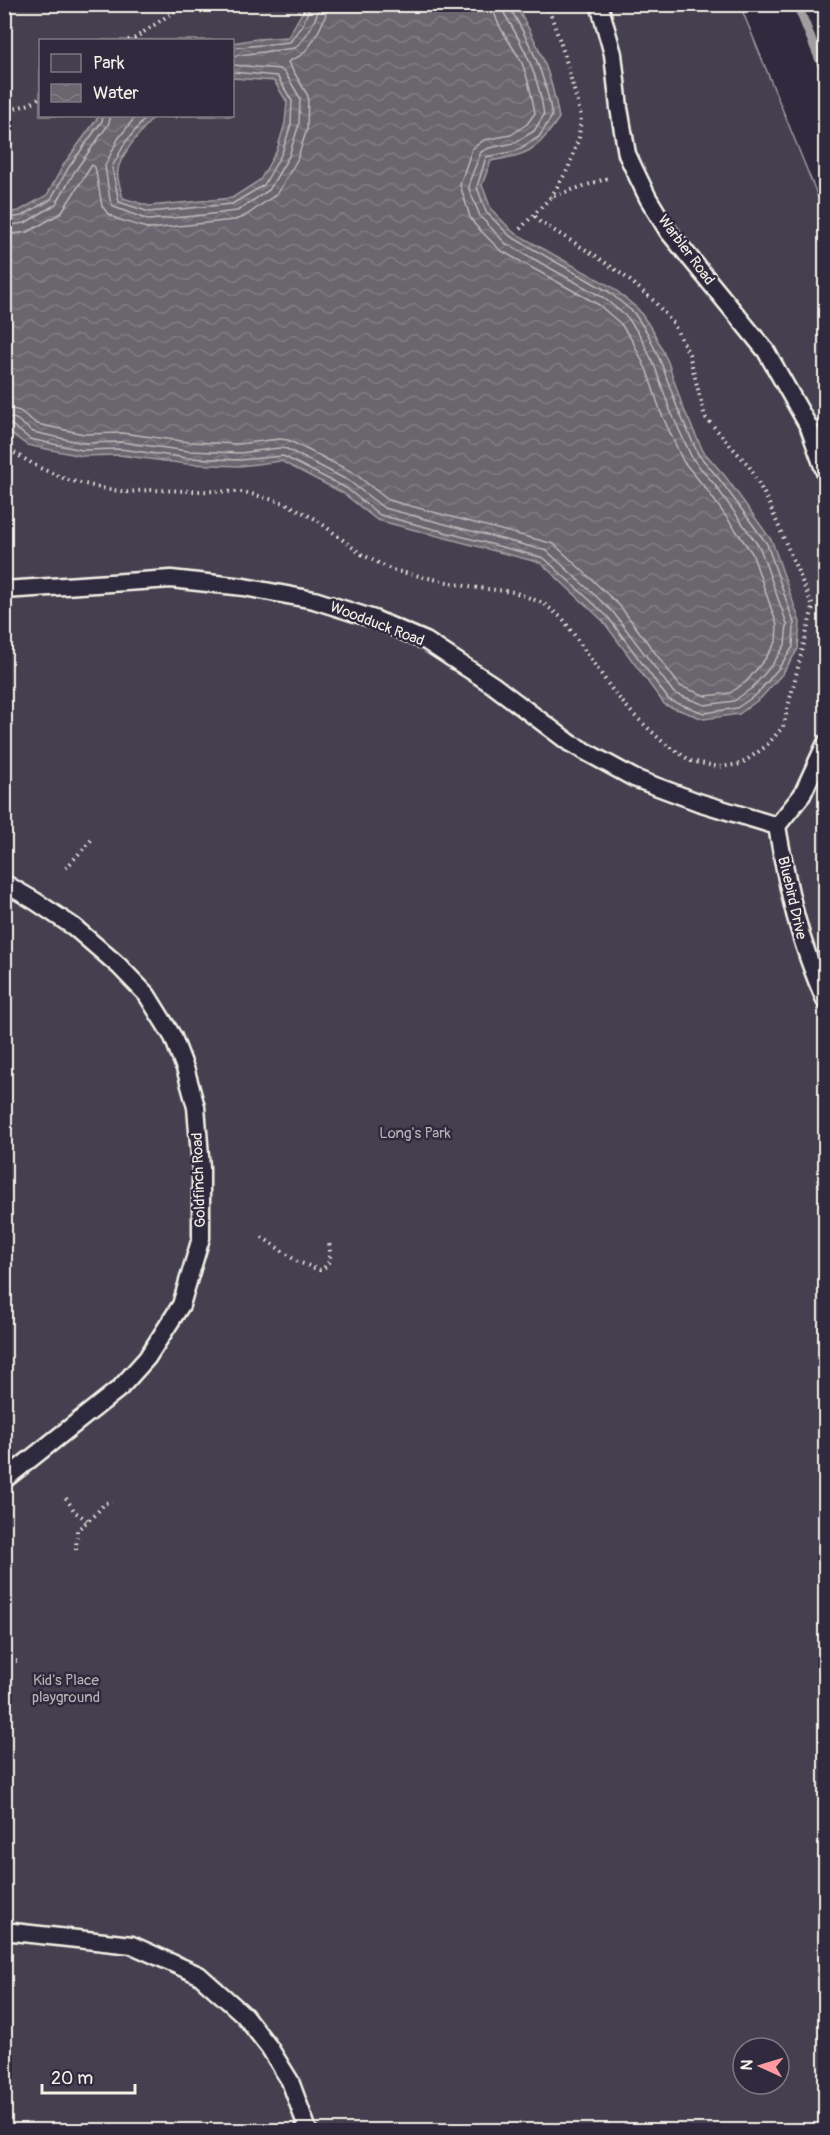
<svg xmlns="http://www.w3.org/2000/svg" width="830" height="2135" font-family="Pangolin,sans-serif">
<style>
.green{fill:#454050;stroke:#9c989c;stroke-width:1.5;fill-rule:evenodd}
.water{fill:url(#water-waves);stroke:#a19ea0;stroke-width:1.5}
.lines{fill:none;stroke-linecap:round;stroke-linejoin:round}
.shore{stroke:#bdb9b8;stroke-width:1.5}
.stream{stroke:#a19ea0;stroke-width:9}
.service-casing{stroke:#f4f1e8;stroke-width:21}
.path{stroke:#f4f1e8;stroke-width:4;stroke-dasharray:1.5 4.5;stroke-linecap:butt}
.service{stroke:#2f2a3d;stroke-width:16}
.labels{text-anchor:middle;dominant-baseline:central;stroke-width:5;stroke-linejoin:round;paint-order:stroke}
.street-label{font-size:15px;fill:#f4f1e8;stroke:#2f2a3d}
.park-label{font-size:15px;fill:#b7b3b3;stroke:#2f2a3d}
</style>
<defs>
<pattern id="water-waves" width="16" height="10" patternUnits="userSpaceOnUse" patternTransform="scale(1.5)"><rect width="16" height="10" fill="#6a6670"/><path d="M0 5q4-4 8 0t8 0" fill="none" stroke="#807c84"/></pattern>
</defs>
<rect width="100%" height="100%" fill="#2f2a3d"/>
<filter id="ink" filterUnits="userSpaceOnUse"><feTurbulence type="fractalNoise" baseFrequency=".0167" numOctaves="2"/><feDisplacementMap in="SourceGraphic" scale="12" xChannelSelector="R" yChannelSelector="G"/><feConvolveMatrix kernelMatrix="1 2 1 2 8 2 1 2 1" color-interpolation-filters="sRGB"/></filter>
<g filter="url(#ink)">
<!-- green -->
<path class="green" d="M5,5H740L814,187L826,217L825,2130H5ZM40,40H232V116H40ZM743,2048H779V2084H743Z"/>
<!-- water -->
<path class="water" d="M307,4L515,5C539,44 551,72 559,118C537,151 529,154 491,161L482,185L491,209L513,232L612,287L638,309L653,331L668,362L682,405L703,451L725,476L772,541L800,622L798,649L783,673L761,698L739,714L704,719L665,705L603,621L541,563L377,520L343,493L281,461L240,466L187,464L119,455L82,456L27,445L5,429V213L19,211L47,195L64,164L99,116H155C145,126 120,155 118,170C116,177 121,190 123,198L149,206L232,198L260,180L277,150L285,123L287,102L274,81L233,78V43L257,39L288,37Z"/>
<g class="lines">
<!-- shore -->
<path class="shore" d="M232,48L290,42L303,24L311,4
M232,56L295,48C305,39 318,19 319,4
M136,116L118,139L105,166L110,200L114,207L148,220L195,216L237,211L269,190L289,156L299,124L300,98L286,74L280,69L232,65
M147,116L125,143L112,167L119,202L149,212L232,204L264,185L282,153L291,124L292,101L277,76L232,72
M4,219L22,216L51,199L69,167L102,121L103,116
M4,226L25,223L56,204L75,171L108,125L111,116
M4,235L28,232L61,213L92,165L95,167L102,206L108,214L117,219L150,229L234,220L244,217L278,193L297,160L307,129L308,96L288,62C292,59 297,58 301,55C312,47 327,18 328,4
M4,407L20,411L37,424L84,434L122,433L189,442L239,444L279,439L288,440L354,473L388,500L554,544L620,606L680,686L706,696L730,693L746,682L765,659L776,642L777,625L752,553L707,490L683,461L661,413L647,371L633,342L621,324L599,305L500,250L475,225L470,217L460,185L472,149L484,140L511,135L527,124L535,113C532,96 528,78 522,63C513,45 494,25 493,4
M4,416L16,419L33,432L83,443L121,442L188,451L240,453L279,448L287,449L349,481L384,508L547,551L613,612L674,693L705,705L734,701L752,688L772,665L785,645L787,624L760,548L715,485L692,458L670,410L655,367L641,337L628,318L604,298L505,243L480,216L469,189L470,180L481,152L489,148L514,143L534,131L544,115C539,77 524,46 504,13L502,4
M4,424L12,425L30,439L82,450L120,449L187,458L240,460L283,456L346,488L380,515L544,558L608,617L669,700L704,713L737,708L757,694L778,669L793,647L794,623L767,544L720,480L698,454L677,407L662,365L648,334L634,313L609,292L510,236L486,212L477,187L486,157L516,151L539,137L552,116C546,77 531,44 511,10L510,4"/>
<!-- stream -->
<path class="stream" d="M797,4L826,75"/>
<defs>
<path id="service" d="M599,4L613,54L619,108L627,154L634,169L648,198L668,231L766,351L809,427L826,475
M4,590L171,579L244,587L314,600L374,619L426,641L493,685L570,743L634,778L698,802L777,826
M777,826C788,890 799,942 826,1002
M777,826L802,795L826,743
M4,883L35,901L74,927L119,966L147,995L173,1037L186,1071L196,1107L201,1168V1238L181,1305L147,1358L120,1388L4,1480
M4,1931L132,1945L199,1975L244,2015L269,2047L290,2081L308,2130"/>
</defs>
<!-- service casing -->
<use href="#service" class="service-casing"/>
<!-- path -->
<path class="path" d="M547,4L564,53L581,116L579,137L568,169L551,197
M128,40L135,38L185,4
M4,112L30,104L40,97
M176,116L177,117
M520,229L551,197L611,177
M4,447L40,468L68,480L106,489L127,492L150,490L244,492L285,503L317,520L361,554L392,570L470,587L514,592L543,603L563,619L613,691L634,715L664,743L691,761L719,767L741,764L765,747L783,727L813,607L767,499L749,466L705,417L689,354L673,323L654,301L627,278L596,256L540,222L534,215
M66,868L94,837
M262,1237L298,1262L320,1270C333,1264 330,1253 329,1241
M66,1498L75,1512L87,1520
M76,1550L77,1530L95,1515L105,1503L112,1502
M4,1660L17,1661"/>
<!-- service -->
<use href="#service" class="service"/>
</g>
</g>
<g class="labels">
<!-- street labels -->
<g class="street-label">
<text transform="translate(686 250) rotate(53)">Warbler Road</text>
<text transform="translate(377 624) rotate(21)">Woodduck Road</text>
<text transform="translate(792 898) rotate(77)">Bluebird Drive</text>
<text transform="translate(199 1180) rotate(-92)">Goldfinch Road</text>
</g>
<!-- park labels -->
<g class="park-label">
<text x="415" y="1133">Long's Park</text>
<text x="66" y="1680">Kid's Place<tspan x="66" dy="17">playground</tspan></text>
</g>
</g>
<!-- margin -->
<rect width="830" height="2135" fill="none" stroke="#2f2a3d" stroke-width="24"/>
<rect x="12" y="12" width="806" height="2111" fill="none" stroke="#f4f1e8" stroke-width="2" filter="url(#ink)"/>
<!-- legend -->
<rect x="39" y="39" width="195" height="78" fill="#2f2a3d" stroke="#7e7a81" stroke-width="1.5"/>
<rect x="51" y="54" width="30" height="18" fill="#454050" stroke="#7e7a81" stroke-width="1.5"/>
<text x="93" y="69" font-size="18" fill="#f4f1e8">Park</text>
<rect x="51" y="84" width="30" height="18" fill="url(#water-waves)" stroke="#7e7a81" stroke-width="1.5"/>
<text x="93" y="99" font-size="18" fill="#f4f1e8">Water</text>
<!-- north arrow -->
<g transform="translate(761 2066) rotate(274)"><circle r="28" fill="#2f2a3d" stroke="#7e7a81" stroke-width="1.5"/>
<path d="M0-4.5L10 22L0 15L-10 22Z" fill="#ff9aa2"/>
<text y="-9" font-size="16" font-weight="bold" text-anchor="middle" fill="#f4f1e8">N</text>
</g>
<!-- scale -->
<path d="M42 2084v9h93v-9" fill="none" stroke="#f4f1e8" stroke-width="3"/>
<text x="51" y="2084" font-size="18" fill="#f4f1e8" stroke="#2f2a3d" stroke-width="4.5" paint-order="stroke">20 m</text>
</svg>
